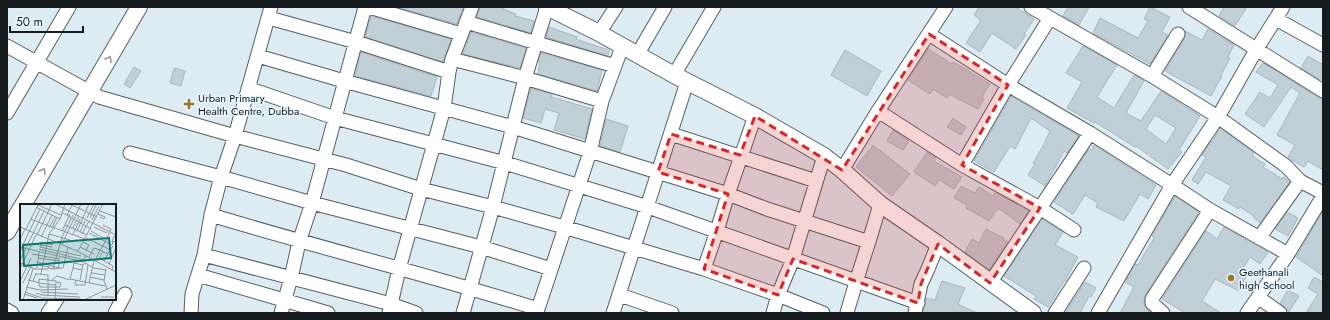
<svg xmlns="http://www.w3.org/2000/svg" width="1330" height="320" font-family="Jost,sans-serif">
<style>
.building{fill:#c1cfd6;stroke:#aab7be;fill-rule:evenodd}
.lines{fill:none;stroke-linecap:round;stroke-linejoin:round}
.minor-casing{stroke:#546066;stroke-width:15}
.major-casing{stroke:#546066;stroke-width:18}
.minor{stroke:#fff;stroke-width:13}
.major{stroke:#fff;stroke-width:16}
.oneway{stroke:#969899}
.marked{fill:#d62828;fill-opacity:0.2;stroke:#d62828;stroke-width:3;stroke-dasharray:8 5;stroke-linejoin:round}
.poi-dot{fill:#9f7424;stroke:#eaf8ff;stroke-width:1.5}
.labels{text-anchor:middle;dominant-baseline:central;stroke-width:3;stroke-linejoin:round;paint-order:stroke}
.poi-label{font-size:11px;fill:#161b1d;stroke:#eaf8ff;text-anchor:start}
.inset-road{fill:none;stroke:#8d989d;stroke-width:1}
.view{fill:#0f766e;fill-opacity:0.15;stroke:#0f766e;stroke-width:2}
.inset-edge{fill:none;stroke:#161b1d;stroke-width:2}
</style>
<rect width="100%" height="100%" fill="#ddebf2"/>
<!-- building -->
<path class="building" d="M397,7H463L457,24Z
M480,7H504L503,9L516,14L515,16L534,21L531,33L477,17Z
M979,7H1015L1034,19L1024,34L1026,35L1016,49L992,33L980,52L966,43L981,20L974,15Z
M1068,7H1089L1079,25L1063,16Z
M1150,7L1170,17L1162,32L1168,35L1150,64L1093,33L1100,18L1138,38L1148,21L1144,19Z
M1224,7H1247L1235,26L1219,16Z
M371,16L451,39L443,62L365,37Z
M549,27L577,37L576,39L590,44L609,50L608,56L546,37Z
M1208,29L1234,45L1228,57L1230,58L1221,75L1222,76L1211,96L1165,71L1185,38V31L1202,40Z
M471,32L526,48L520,68L463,54Z
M1083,46L1117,65L1097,97L1114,108L1134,75L1144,81L1126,113L1141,121L1161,91L1200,116L1179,150L1182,152L1168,169L1136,146L1135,147L1095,122L1094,123L1067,108L1082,82L1066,73ZM1155,115L1176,128L1166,144L1146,129Z
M928,49L952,64L953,62L969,71V72L990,84L982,97L984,99L978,109L949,94L947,98L933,89L930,94L908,80Z
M845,50L881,71L867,96L831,75Z
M361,52L437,77L431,96L355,76Z
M541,53L602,70L597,91L538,74L540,62H538Z
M1308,56L1323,65V76L1320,80L1301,68Z
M1263,63L1319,98L1323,99V170L1308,161L1304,167L1292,160L1288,157L1295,145L1277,135L1300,93L1291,87L1264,127L1245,114L1260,92L1270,98L1278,85L1256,72Z
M134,67L141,71L130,88L124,84Z
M174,68L185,71L181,86L170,83Z
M531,88L552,94L551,97L592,109L585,139L554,130L559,113L545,109L541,123L523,118Z
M1011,96L1079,136L1067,153L1064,151L1045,186L1028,175L1035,164L1033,163L1046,141H1045L1050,131L1031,118L1015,149L1010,146L994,172L974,161Z
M953,118L966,127L961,135L947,127Z
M606,119L628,126L620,152L600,146Z
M1220,128L1254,153L1252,156L1265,164L1263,167L1282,179L1283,177L1290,182L1260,223L1253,217L1254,216L1240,207L1239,209L1223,200L1231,186L1206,172L1198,184L1192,180L1206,157L1202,155L1204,152L1211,141L1212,142Z
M893,130L909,141L903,150L887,141Z
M873,145L910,174L892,196L856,167Z
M1094,145L1156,185L1148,199L1140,194L1124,221L1096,207L1098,203L1085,195L1073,214L1054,202L1089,149L1092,150Z
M927,152L936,158L934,161L962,177L954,189L939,180L935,186L914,172Z
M961,186L975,193L979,187L993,196L995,192L1029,211L1020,224L998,208L989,221L966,208L967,205L954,198Z
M1175,196L1199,212L1145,295L1144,303L1145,307L1149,311L1148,313H1120L1134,287L1125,282L1135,264L1138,265L1154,238L1152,236Z
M1323,211V276L1296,257Z
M1287,212L1298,218L1288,236L1275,229Z
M1042,219L1063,232L1055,245L1078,257L1065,281H1064L1048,307L1034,299L1036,296L1004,276Z
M1224,227L1268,252L1260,264L1250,257L1241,272L1247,275L1239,291L1215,279L1202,301L1221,313H1185L1162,299L1206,231L1217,239Z
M986,229L1004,238L1003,239L1008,242L989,270L965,252L972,239L979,243Z
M1314,277L1323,282V313H1306L1318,294L1308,288Z
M942,281L965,288L958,304L977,313H923L926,298L935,300Z
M1085,282L1096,288L1091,297L1089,296L1080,313H1065Z
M1288,290L1299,296L1289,312L1280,303Z"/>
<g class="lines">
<defs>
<path id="minor" d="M369,7L461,34
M1031,7L1152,76L1218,117L1256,50L1283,7
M1189,7L1323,91
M269,18L356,42L449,72
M1050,18L1008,85L1090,133
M1276,19L1323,45
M466,22L615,66
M599,33L616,7
M929,34L1008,85L962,165
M7,46L99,97L235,136L346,165L421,189L493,207L564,227L704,269L778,295L823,313
M637,55L665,7
M258,56L344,81L513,127L728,194L767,209L869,242
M452,59L525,78L602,101
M674,75L714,7
M1152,76L1178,34
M248,88L335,118L505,163L648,207L918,303
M878,111L962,165L1040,208L1074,230
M7,113L69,7
M671,134L816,181
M130,153L221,177L312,203L481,247L551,269
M842,170L878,111L946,7
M211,215C320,248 430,275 538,309L590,152L602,101L622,47
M1259,238L1300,181
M1288,254L1210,210L1172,185L1218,117L1286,166L1300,181L1323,193
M204,255L391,304L416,313
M704,269L717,231L728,194L755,116
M198,275L328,313
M990,283L1090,133L1172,185L1098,313
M620,295L672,313
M1258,297L1280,313
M7,310L12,313
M48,313L57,299
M115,313L125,294
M191,313L192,294L204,255L211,215L221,177L235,136L271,7
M281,313L291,278L299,242L312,203L365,7
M389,313L399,269L444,108L449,72L452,59L472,7
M463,313L493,207L525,78L547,7
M613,313L687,82
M773,313L778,295L793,259L824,156
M847,313C857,276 870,241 880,204
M915,313L921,284L928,269L938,244
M1055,313L1084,268
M1163,313L1152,303V299L1210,210
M1247,313L1288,254L1323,196"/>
<path id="major" d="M547,7L599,33L674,75L755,116L824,156L842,170L880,204L938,244L1033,313
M23,205L139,7
M7,232L21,208"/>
</defs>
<!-- minor casing -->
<use href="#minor" class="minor-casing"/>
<!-- major casing -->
<use href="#major" class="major-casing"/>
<!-- minor -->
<use href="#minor" class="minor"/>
<!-- major -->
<use href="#major" class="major"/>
</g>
<!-- one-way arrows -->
<defs><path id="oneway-chevron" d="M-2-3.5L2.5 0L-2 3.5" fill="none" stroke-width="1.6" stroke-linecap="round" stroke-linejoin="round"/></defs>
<g class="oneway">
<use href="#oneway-chevron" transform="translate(109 59) rotate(-60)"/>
<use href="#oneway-chevron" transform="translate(43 171) rotate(-59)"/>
</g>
<!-- marked area -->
<path class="marked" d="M929,34L1008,85L962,165L1040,208L990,283L938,244L921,284L918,303L793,259L778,295L704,269L728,194L658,172L671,134L740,155L755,116L842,170Z"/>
<!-- markers -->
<g class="poi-dot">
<path d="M187 98h4v4h4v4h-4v4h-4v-4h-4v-4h4z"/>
<circle cx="1231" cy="278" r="4"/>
</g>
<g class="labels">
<!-- poi labels -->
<g class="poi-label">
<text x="198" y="98">Urban Primary<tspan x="198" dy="13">Health Centre, Dubba</tspan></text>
<text x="1239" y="272">Geethanali<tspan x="1239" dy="13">high School</tspan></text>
</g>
</g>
<!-- overview -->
<g transform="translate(20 204)">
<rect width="96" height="96" fill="#ddebf2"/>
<path class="inset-road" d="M35,0L96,31M50,0L77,13M18,1L41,11M16,3L40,15M80,7L96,13M42,9L47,11L52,1M78,10L85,13L84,15L80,13M47,11L71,25M67,14L74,0M70,14L76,1M10,15L65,35M72,16L79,2M45,21L67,31M0,23L57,47L96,68M74,23L87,29M29,24L35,13M32,24L37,13M6,25L18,1M52,25L59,12M42,27L50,10M57,27L69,0M71,27L83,34M60,28L65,17M69,29L92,41L93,38M29,30L50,36M53,30L60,15M62,30L69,17M17,31L32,0M21,33L32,11M42,33L53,11M66,34L83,42L91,25L83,21M96,34L94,32L92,38L96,37M0,36L5,25M63,38L69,41L66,46M42,40L61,0M20,41L32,43M0,43L64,58L65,52M20,43L61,52M20,43L21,38L33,41M60,43L74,50M19,45L64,56M90,46L84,57L93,62L92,66M0,47L20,5M58,47L83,0M83,48L79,54L84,57M12,50L40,55M88,50L80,46L83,42L90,46L93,42M69,53L74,44L80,46L75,57M18,54L40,57M0,56L24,7M17,58L39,64V58M0,59L15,65H28L29,62M89,60L96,44M17,61L29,63M17,64L19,48M29,64L33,65L42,33M53,64L50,75L85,82M0,65L16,31M33,65L43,64L48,43M86,65L84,77L87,85M62,66L53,64L54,59L63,61L65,59L74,64L86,66M71,69L85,71M16,70L28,71V91M21,70L29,30L40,15L45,0M70,73L84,76M8,76L13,77L16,69M32,76L37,72L50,76M56,76L55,81H65L68,61M60,76L63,61M0,77L11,54M13,77L19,79V75L36,77L35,96M3,79L12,60M19,79L35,81M69,79L74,57M19,80L20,83H40L41,79L36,78M6,83L20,86L48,85M5,88L22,94L60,95M21,88L58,90M16,89L22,91L60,93M4,90L17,94M81,93H94M3,96L13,65M64,96L96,81"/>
<path class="view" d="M89,34L91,54L4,62L3,41Z"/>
<rect width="96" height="96" class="inset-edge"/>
</g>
<!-- border -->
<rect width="1330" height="320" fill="none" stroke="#161b1d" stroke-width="16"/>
<!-- scale -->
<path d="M10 26v6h73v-6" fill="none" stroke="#161b1d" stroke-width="2"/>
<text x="16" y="26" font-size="12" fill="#161b1d" stroke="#eaf8ff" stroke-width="3" paint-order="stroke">50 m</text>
</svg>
